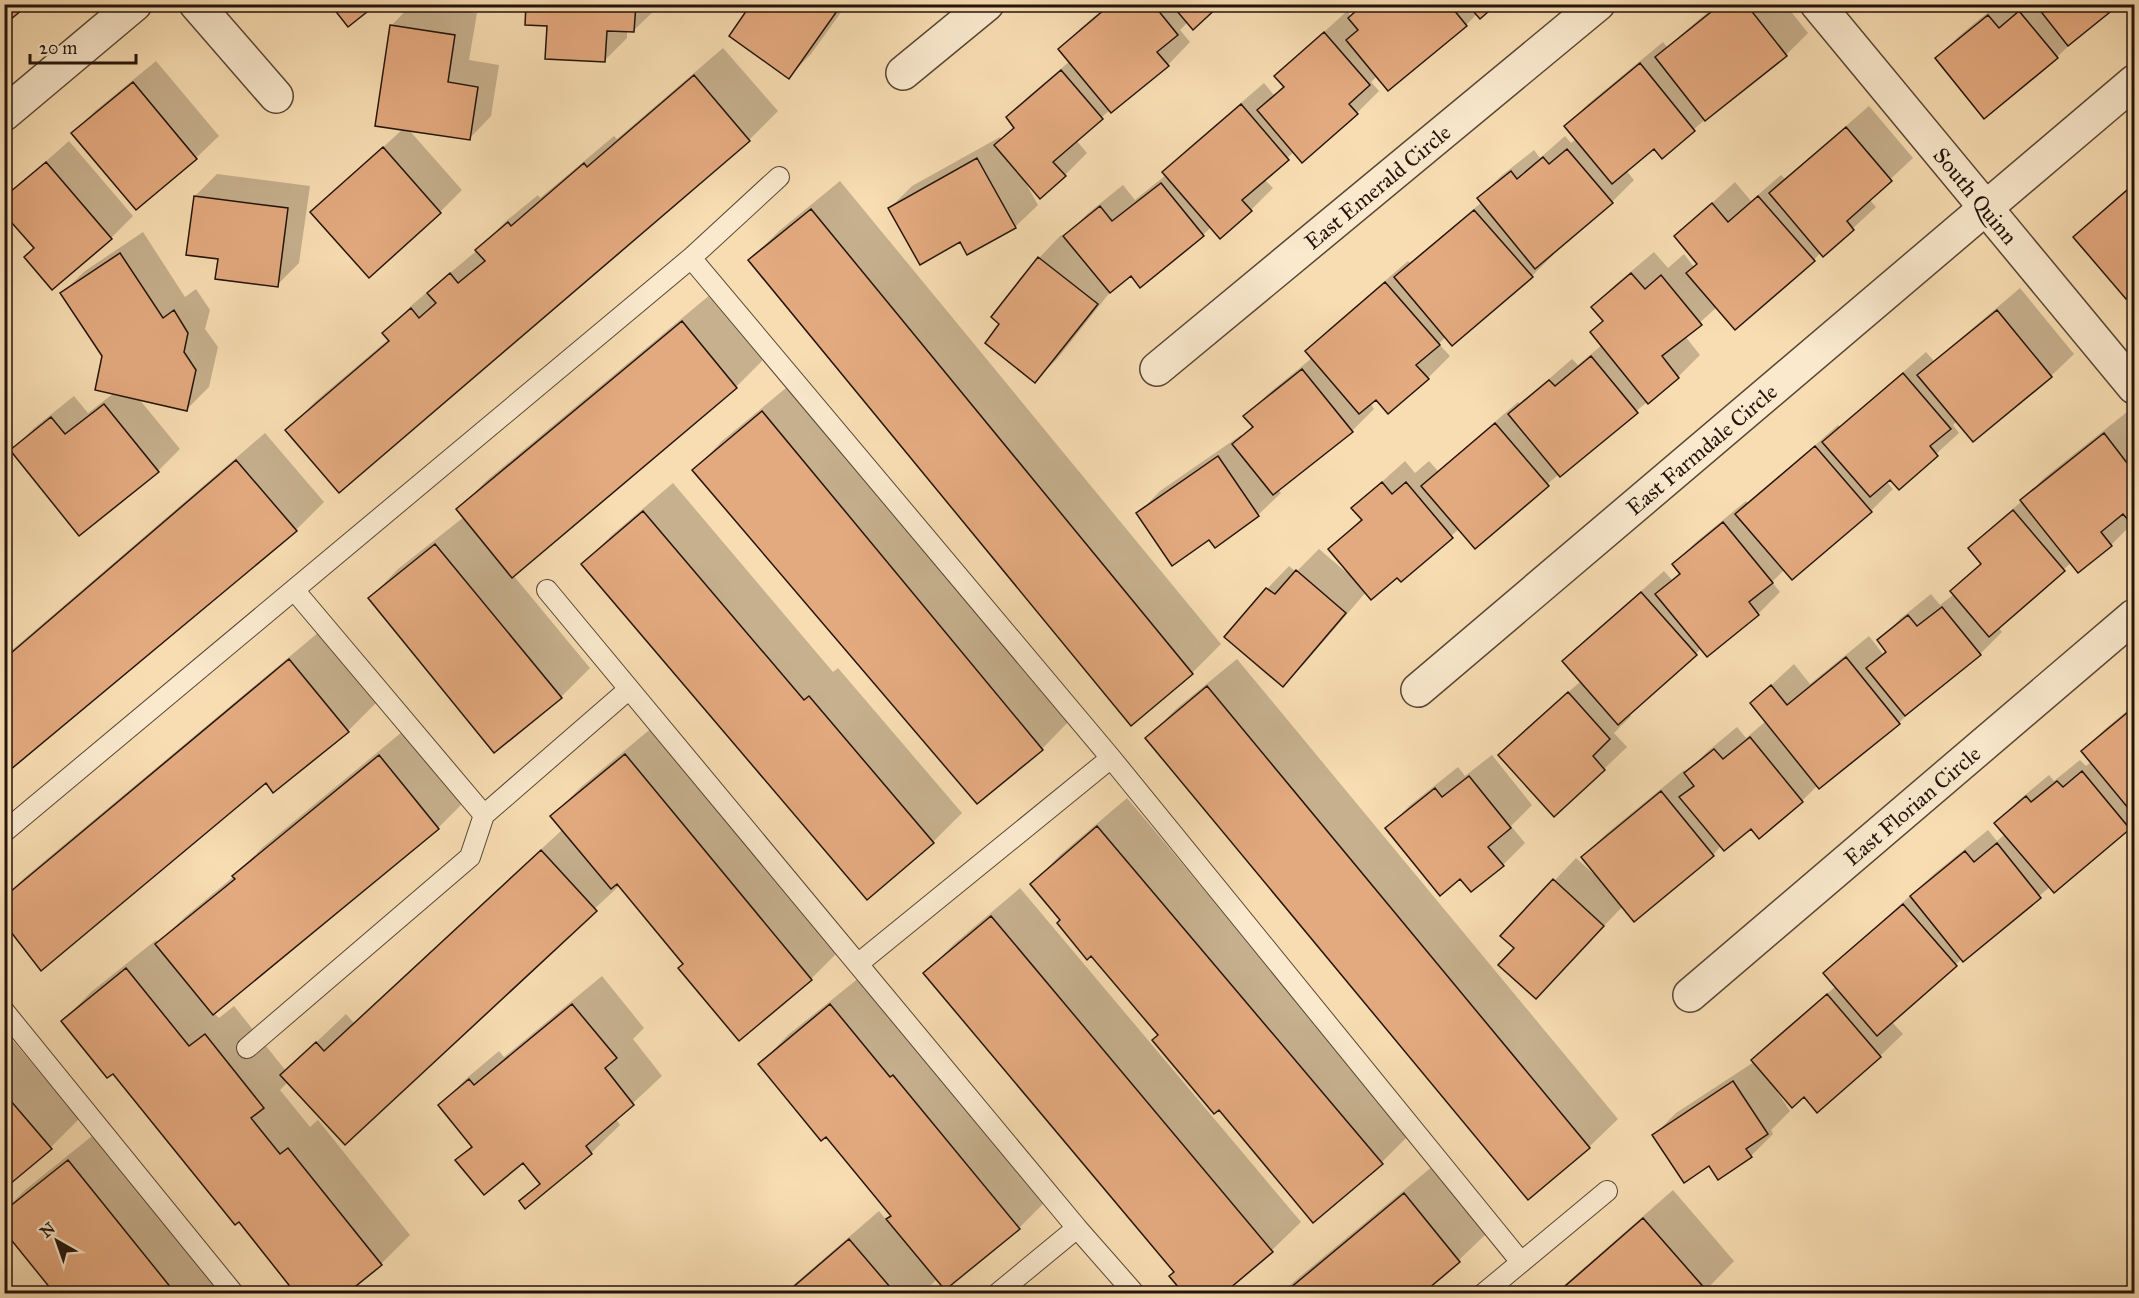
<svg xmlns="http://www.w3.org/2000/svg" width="2139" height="1298" font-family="'IM FELL Great Primer',serif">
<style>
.shadow{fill:#0003}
.building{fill:#e4aa7f;stroke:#23140b;stroke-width:1.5}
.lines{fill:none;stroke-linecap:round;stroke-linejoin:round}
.service-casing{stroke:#584635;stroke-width:22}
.minor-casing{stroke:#584635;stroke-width:36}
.service{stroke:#fae9cd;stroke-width:20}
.minor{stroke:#fae9cd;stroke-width:33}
.labels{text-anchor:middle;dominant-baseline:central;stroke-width:4.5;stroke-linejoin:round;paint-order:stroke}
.street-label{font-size:22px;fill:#23140b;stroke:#fae9cd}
</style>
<rect width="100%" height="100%" fill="#f8ddb2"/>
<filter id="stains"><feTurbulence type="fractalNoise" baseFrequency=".00333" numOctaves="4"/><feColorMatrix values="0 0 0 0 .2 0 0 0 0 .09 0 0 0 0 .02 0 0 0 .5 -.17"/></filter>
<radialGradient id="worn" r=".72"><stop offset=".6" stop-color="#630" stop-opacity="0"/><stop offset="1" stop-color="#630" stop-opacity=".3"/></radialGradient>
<!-- shadow -->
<path class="shadow" d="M412,4L477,13L469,60L499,65L491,116L469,139L409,130L462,190L440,212H312L403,129L391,26Z
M527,4H656V9L633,31H627V38L605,60L549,24Z
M753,4H847L811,54L789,77Z
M1109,4H1219L1188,22L1180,30L1190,42L1168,65L1111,111L1110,110L1076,140L1087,153L1065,175L1024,180L1038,205L1015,227L961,240L890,208L912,186L1000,137L1001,139L1015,126L1008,117L1030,95L1070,61L1060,49L1082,27Z
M1363,4H1494L1477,14L1466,25L1377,76L1371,82L1379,91L1357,113L1294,152L1264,179L1273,188L1251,210L1211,227L1203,235L1131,274L1111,291L1057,359L1035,381L1001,324L1039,258L1061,235L1064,238L1087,214L1123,185L1135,200L1166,175L1164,172L1186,150L1264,83L1274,95L1284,85L1276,76L1347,11L1351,16Z
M1717,4H1785L1808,33L1786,55L1708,117L1662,157L1654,147L1626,170L1634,180L1612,202L1552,252L1554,254L1532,276L1446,336L1439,344L1450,356L1428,378L1377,398L1370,403L1374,409L1352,431L1278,490L1281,493L1258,515L1209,538L1138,514L1160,491L1241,435L1242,437L1253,425L1246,416L1268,394L1312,358L1307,352L1329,329L1408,261L1410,263L1482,202L1479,198L1501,176L1534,150L1540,158L1565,136L1571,143L1576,139L1566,126L1588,104L1663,42L1667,47Z
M1998,4H2021L2022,7L2025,4H2117L2079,36L2057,57L1937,58L1959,36Z
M723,48L778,111L749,140L339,491L287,430L316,401L389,339L384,333L413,304L481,247L506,221L538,195L540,198L614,136L617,139Z
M156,61L219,136L196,158L136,208L73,133L95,111Z
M1869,106L1913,158L1869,199L1876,207L1824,255L1821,252L1814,260L1717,307L1685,336L1700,355L1678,377L1559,474L1475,547L1459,529L1401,580L1397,576L1366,592L1305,663L1283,685L1226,637L1267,589L1289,566L1296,572L1319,549L1346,572L1348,570L1330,549L1362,518L1353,508L1405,461L1415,473L1429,461L1438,471L1518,402L1520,404L1572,359L1578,365L1602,345L1604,320L1593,307L1615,285L1654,252L1668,268L1684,254L1694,267L1699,263L1676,236L1735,182L1751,201L1781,175L1785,179Z
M69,141L133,216L111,238L35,247L4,198Z
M217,174L310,186L299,263L277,285L219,258L195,196Z
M840,181L1221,644L1192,673L750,260L779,231Z
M2134,183V290L2126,297L2075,237Z
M143,232L185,297L196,289L210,310L205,329L218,347L209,387L186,410L139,399L180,449L158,471L12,450L34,428L74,396L88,413L114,393L104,356L62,293L85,271Z
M2020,288L2074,354L2051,376L1973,440L1957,421L1953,425L1959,433L1899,488L1890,478L1886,481L1893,489L1871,511L1785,569L1772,582L1780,592L1758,614L1702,648L1629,713L1631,716L1614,733L1627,747L1604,769L1522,733L1581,681L1564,661L1586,639L1664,571L1672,580L1680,572L1674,564L1696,542L1746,501L1748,504L1838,425L1840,427L1926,352L1934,361Z
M711,294L765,358L736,387L513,575L590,668L561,697L494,751L370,598L398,569L464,517L458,510L486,481Z
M792,383L1070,720L1042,749L694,470L722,441Z
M2127,412L2134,422V525L2132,524L2111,545L2078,571L2071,563L1998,627L2002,632L1980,654L1920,702L1899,723L1818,785L1802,801L1751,827L1721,846L1713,855L1623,906L1536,997L1516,948L1502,936L1576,858L1596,876L1598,875L1583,857L1605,835L1684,770L1686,773L1708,751L1737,727L1746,738L1766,721L1752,703L1794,664L1810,684L1869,636L1883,654L1886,650L1879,641L1901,618L1931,594L1940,605L1954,594L1952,591L1982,562L1971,548L1993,526L2022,501L2044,478Z
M265,433L324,502L296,530L4,773V657Z
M4,453L14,458L4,475Z
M673,483L833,672L838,668L962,813L933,842L867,898L583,564L612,535Z
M319,632L376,703L348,731L266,781L4,898L23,879Z
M1237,659L1618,1119L1589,1147L1147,738L1176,709Z
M2134,705V822L2054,891L2050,887L1963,958L1891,1021L1903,1034L1880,1056L1817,1111L1804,1095L1775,1086L1774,1087L1790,1111L1771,1130L1773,1134L1751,1156L1710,1164L1654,1135L1676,1113L1754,1062L1753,1060L1775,1038L1836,986L1825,973L1934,874L1988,830L1997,841L2005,834L1996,823L2018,801L2049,775L2054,781L2080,760L2086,766L2092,761L2083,751L2105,729Z
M654,726L840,950L811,979L739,1039L685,963L620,885L345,1142L288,1082L280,1090L310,1127L318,1120L410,1235L381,1264L344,1294L239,1219L113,1072L63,1021L91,992L156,940L158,943L186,916L233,877L263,847L408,727L467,799L438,828L214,1013L219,1018L234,1006L286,1071L346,1014L354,1023L563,829L552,816L581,787Z
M1492,755L1532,805L1511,826L1525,843L1503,865L1460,877L1387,829L1409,806L1458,767L1465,776Z
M1127,798L1410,1134L1382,1162L1160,1035L1032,884L1060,855Z
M1020,888L1301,1222L1272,1250L1221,1294L925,973L954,944Z
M602,976L644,1028L633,1039L662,1076L616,1119L620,1125L591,1153L521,1202L541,1182L523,1161L457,1160L473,1145L440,1105L468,1077L499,1051L504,1057Z
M860,977L1048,1199L1019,1228L945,1288L937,1279L922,1294H783L879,1211L887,1221L892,1215L826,1135L760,1064L788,1035Z
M4,1030L79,1119L50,1148L4,1187Z
M97,1132L228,1294H57L4,1211L25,1190Z
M1433,1166L1488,1232L1459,1260L1419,1294H1279Z
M1673,1190L1734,1261L1706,1290L1701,1294H1554Z
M1274,1287L1279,1294H1266Z"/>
<!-- building -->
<path class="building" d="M4,4H29L4,25Z
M330,4H377L348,27Z
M526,4H636L634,32L607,31L605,62L545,59L547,26L525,25Z
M751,4H842L789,79L729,36Z
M1111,4H1153L1178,35L1157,52L1169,66L1111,113L1058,49Z
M1171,4H1221L1193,30Z
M1364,4H1449L1467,26L1388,91L1346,40L1358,30L1348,18Z
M1467,4H1497L1480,19Z
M1721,4H1746L1787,56L1705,121L1655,57Z
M2035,4H2120L2068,46Z
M2019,11L2058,58L1984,119L1935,58L1988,15L1999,28Z
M390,25L455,35L448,82L478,87L470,140L375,126Z
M1324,32L1370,85L1349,104L1358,114L1302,163L1257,110L1284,87L1274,76Z
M1640,63L1695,131L1662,159L1654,149L1612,184L1564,126Z
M1061,70L1103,119L1053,162L1066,176L1040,199L994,145L1014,128L1006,117Z
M694,75L750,141L339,493L285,430L389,341L382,333L411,308L419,318L436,303L427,293L450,273L458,283L485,261L475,250L508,222L511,226L584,163L587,167Z
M133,82L197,159L136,210L71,133Z
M1241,104L1289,160L1242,200L1252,211L1220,239L1162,172Z
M1846,127L1892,181L1847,221L1854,230L1823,257L1769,193Z
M383,147L441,213L369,278L310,212Z
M1567,149L1613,203L1535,269L1477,198L1511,171L1517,179L1543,157L1549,164Z
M977,158L1016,228L967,255L960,242L920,265L888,208Z
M46,162L112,239L52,290L24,257L34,248L4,214V197Z
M1161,183L1204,236L1140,288L1131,276L1110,293L1063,236L1100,206L1112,221Z
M2134,184V292L2126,299L2073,237Z
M194,196L288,208L278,287L215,279L218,259L186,255Z
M1758,196L1815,261L1735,330L1686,273L1697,264L1674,236L1712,203L1728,222Z
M811,209L1193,674L1131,726L748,260Z
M1474,210L1533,277L1452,346L1394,277Z
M120,253L163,318L174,310L188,333L184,352L196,370L187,411L95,390L102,356L60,293Z
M1038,257L1098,304L1035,383L985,343L999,324L991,317Z
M1631,273L1645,289L1661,275L1702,325L1662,356L1679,378L1648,404L1590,332L1603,321L1591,307Z
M1385,282L1440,345L1416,365L1429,379L1388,414L1376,400L1359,414L1305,351Z
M1997,310L2052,377L1973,442L1917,375Z
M682,321L737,388L512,578L456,509Z
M1591,356L1638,413L1560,477L1508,414L1549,380L1555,386Z
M1302,369L1353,432L1273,495L1232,444L1253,427L1243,416Z
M1903,373L1951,429L1930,446L1938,456L1899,490L1890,480L1870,497L1822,442Z
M104,404L159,472L79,536L10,450L51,417L65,434Z
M762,411L1043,750L977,804L692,470Z
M1495,423L1549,486L1475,549L1421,486Z
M2104,433L2134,472V527L2123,514L2101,532L2112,546L2078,573L2020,500Z
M1815,446L1872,512L1792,580L1735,514Z
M1218,456L1259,516L1215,548L1209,540L1172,566L1136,513Z
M236,460L297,531L4,775V659Z
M1382,482L1392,494L1406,482L1453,538L1401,582L1397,578L1371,600L1328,549L1362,520L1351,508Z
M2013,510L2065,571L1989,637L1950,591L1981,564L1968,548Z
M643,511L804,700L809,696L934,843L867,900L581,564Z
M1723,522L1773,583L1749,602L1759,615L1707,657L1655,594L1680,574L1672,564Z
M435,544L562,698L494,753L368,598Z
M1296,570L1346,613L1283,687L1224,637L1266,588L1275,594Z
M1641,592L1697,655L1618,725L1562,661Z
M1942,607L1981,655L1905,716L1866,668L1886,652L1877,640L1908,615L1917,626Z
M1846,657L1900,724L1819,789L1750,703L1771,685L1787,705Z
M289,659L349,732L273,793L266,783L41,971L4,923V897Z
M1207,686L1590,1148L1528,1200L1145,738Z
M1568,692L1610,739L1593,756L1605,770L1554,817L1498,755Z
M2134,707V813L2133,814L2081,751Z
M1750,737L1803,802L1759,839L1751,829L1724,851L1679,797L1694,786L1684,773L1714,749L1723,759Z
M625,754L812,980L739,1041L678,968L683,964L617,884L611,889L550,816Z
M379,755L439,829L213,1015L155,944L235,879L232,876Z
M2082,771L2130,829L2054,893L1994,823L2026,796L2031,802L2057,781L2063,787Z
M1469,776L1511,828L1488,847L1504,866L1471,892L1460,879L1440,896L1385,828L1435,788L1442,797Z
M1661,791L1714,856L1634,922L1581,857Z
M1097,826L1383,1164L1313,1223L1219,1110L1214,1114L1152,1040L1158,1035L1091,956L1087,960L1057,923L1060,920L1030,884Z
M1997,843L2041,898L1963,962L1910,896L1965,851L1974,862Z
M541,850L597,911L345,1145L280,1075L316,1042L324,1051Z
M1553,879L1604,926L1536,999L1498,965L1514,948L1500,936Z
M1903,904L1957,966L1877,1036L1823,973Z
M991,916L1273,1252L1223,1294H1184L1169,1276L1174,1272L923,973Z
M126,968L189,1046L205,1034L264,1108L251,1118L280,1154L288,1148L382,1265L346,1294H296L239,1222L235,1225L113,1074L107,1078L61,1021Z
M1827,994L1881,1057L1817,1113L1804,1097L1792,1108L1751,1060Z
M572,1004L617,1058L605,1068L634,1105L586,1146L592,1154L525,1209L519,1201L540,1184L523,1163L484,1195L455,1160L472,1147L438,1105L469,1079L474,1085Z
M830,1004L890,1077L893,1075L1020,1229L945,1290L886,1219L891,1216L826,1137L821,1141L758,1064Z
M1733,1081L1768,1134L1746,1149L1752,1157L1718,1180L1709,1166L1684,1183L1652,1135Z
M4,1093L52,1149L4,1189Z
M68,1160L176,1294H55L4,1231V1211Z
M1404,1193L1460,1262L1422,1294H1283Z
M1643,1218L1707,1291L1703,1294H1556Z
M849,1239L896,1294H785Z"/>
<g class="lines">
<defs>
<path id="service" d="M691,258L1111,758L1521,1262
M547,590L1077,1228L1135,1294
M295,591L484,815
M4,832L691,258L779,177
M859,963L1111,758
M4,1011L234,1294
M247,1048L470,857L484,815L628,690
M997,1294L1077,1228
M1483,1294L1607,1191"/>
<g id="minor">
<path d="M196,4L276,96"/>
<path id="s1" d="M1817,4L2134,387"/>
<path d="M903,73L987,4"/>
<path d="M4,114L135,4"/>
<path id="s2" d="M1157,369L1598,4"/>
<path id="s3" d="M1418,690L2134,82"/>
<path id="s4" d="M1690,995L2134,616"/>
</g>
</defs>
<!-- service casing -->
<use href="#service" class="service-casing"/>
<!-- minor casing -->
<use href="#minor" class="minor-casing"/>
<!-- service -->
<use href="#service" class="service"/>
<!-- minor -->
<use href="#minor" class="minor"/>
</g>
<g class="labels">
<!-- street labels -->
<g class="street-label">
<text stroke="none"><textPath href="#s2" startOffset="286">East Emerald Circle</textPath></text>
<text stroke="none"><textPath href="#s1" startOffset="249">South Quinn</textPath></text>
<text stroke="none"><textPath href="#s3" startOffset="372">East Farmdale Circle</textPath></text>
<text stroke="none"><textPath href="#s4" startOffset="292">East Florian Circle</textPath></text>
</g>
</g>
<!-- margin -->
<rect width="2139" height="1298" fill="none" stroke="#f8ddb2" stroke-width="24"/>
<rect x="6" y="6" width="2127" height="1286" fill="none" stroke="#23140b" stroke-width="3"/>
<rect x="12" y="12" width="2115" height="1274" fill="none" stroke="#23140b" stroke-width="1.5"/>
<!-- north arrow -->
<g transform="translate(57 1241) rotate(320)" stroke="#fae9cd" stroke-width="4.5" paint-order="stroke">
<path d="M0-4.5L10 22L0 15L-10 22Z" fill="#23140b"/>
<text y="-9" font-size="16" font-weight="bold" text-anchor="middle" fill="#23140b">N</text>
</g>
<!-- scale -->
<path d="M30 54v9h106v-9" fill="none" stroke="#23140b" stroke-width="3"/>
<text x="39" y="54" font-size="18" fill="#23140b" stroke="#fae9cd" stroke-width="4.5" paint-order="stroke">20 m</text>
<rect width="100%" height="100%" filter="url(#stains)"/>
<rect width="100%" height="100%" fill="url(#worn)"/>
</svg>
